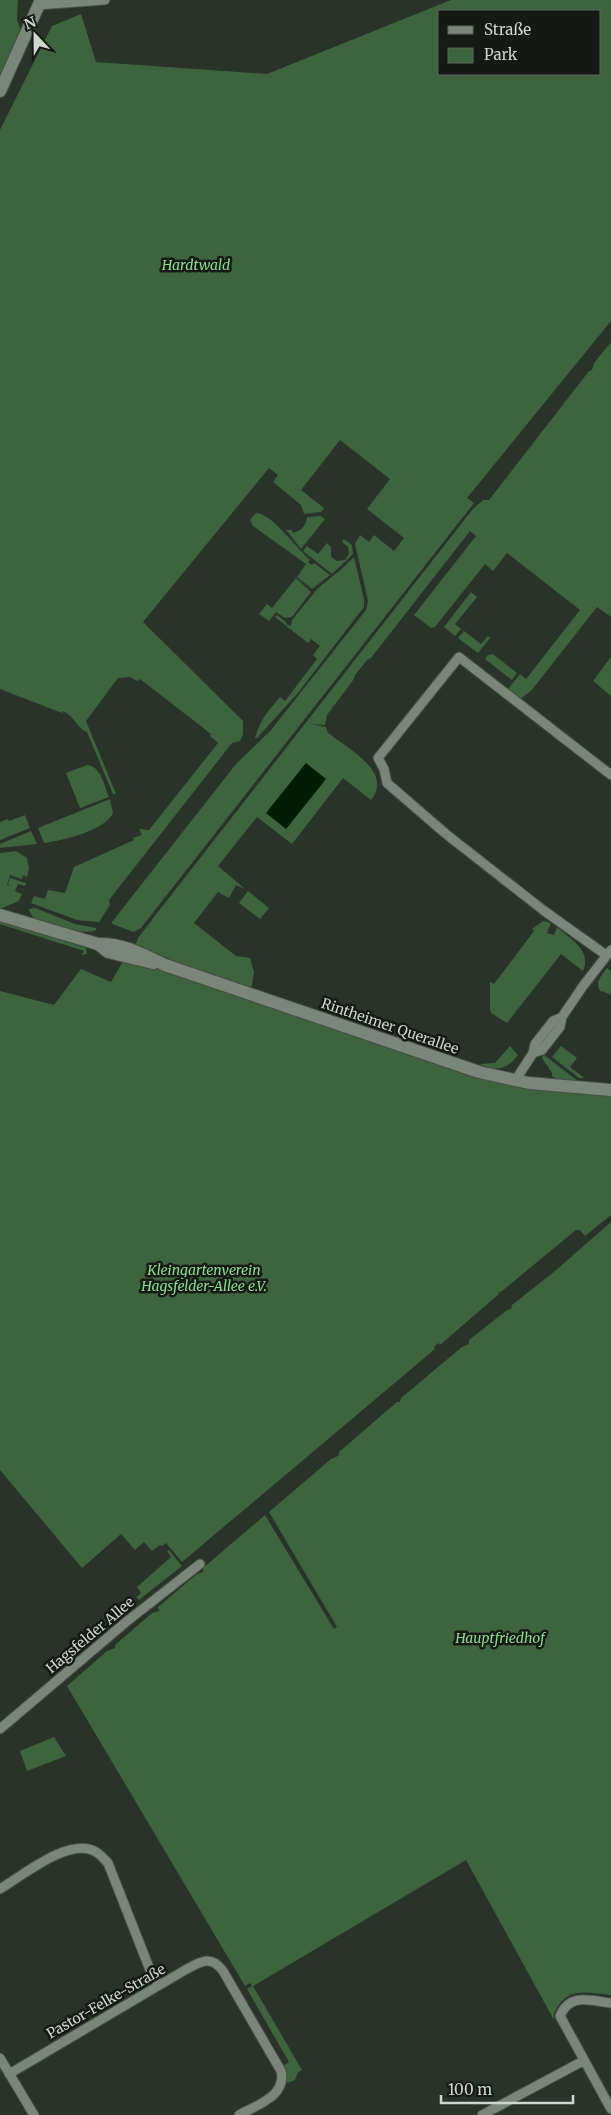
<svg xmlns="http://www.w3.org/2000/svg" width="611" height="2115" font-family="Merriweather,serif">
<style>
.green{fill:#3d643d;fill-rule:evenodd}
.water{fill:#001d03}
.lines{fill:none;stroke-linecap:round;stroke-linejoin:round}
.street-casing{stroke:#474f46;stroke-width:11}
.secondary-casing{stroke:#474f46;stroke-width:14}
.street{stroke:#7a867a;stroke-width:9}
.secondary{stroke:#7a867a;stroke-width:12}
.labels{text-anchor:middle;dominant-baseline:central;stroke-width:5;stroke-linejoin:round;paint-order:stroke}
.park-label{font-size:14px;font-style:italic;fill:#8bdb8d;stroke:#151a15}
.street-label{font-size:14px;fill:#cfd6cf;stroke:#151a15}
</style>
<rect width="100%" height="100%" fill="#293329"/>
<!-- green -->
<path class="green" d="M0,0H18L17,19L21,32L0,75Z
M451,0H611V321L467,498L474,503L141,928L134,932L112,924V922L236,764L271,730L366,610L368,601L355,544L360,535L369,542L374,535L394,551L404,538L367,509L390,479L340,440L301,490L324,508L321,512L304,514L301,505L273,482L278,475L269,468L143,622L243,721V734L240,741L232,743L109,900L110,905L99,922L77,920L31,903L34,896L45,899L48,890L65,893L74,867L134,840L133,838L142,835L139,829L149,830L218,743L210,736L211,734L140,679L138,681L130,677L118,678L86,721L116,794H113L87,732C77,728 74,716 63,711L62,713L0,689V130L52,26L81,14L96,62L267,74ZM440,11H600V74H440Z
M611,342V617L597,607L531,691L520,699L508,689L520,674L526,679L580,610L507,553L493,571L485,564L435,627L431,628L414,615L476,536L470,531L371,658L368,659L355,675L354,679L327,715L325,725L310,724L326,727L328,733C347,748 394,772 371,800L343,778L292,844L257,817L218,866L245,889L236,885L229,898L218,892L194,923L236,956L250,958L254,972L252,986L248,988L185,966L136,944L138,938L161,908L472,510L483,500H489L589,371L592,370L594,363Z
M256,513C273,514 296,548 310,560L308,562L312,565L314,563L330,575L312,589L297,577L306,564L253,526L250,520Z
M321,516L325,519L301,549L286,530H292L293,533C301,531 306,526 307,517Z
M344,539L352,545L353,554L332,574L303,551L307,546L318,554L327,543L331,547V557L337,561L345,560L349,554L348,547L342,542Z
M354,557L364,599V607L297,694L257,738H255C261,718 267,713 280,697L285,701L317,659L313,655L320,646L311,639L308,643L275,617L277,615L286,622L287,625L291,626L292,620L318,588L344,567Z
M296,578L311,592L292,617L285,618L276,612L269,621L259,614L267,604L272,608Z
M471,592L477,597L455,624L461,629L455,636L444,627Z
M464,631L481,644L488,636L490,638L478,653L458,638Z
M493,654L517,673L512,680L485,659L488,655Z
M611,657V696L593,681Z
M87,765C101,766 104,785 109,797L80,808L66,773Z
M110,799L113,813C106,830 62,841 44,843L38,828Z
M25,815L30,828L0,840V822L8,819L9,821Z
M31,831L37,844L0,848V844Z
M16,851L27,858L29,869L27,877L23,875L22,879L10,875L7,885L10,886L8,884L10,878L26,883L25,886L18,884L15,891L22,894L19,901L0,909V853Z
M248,891L269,908L260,919L239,903Z
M35,908L75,924L96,928V930C88,936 44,925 35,919C32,916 30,913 29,909Z
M0,920L86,948L87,954L81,955L84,951L0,924Z
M543,921L551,923L547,933L554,935L557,927C570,939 592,950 583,971L561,954L507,1023L491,1013L490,1009V982L494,984L534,931L532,929Z
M123,961L168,971L447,1066L611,1094V1215L585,1236L580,1230H576L502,1291L498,1293L499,1294L440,1345L438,1343L434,1347L435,1349L182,1562L166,1543L162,1546L160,1545L152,1551L144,1542L135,1550L121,1534L82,1568L0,1470V991L54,1005L81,969L111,982Z
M607,968L611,971V995L602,991L601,992C594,983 601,976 607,968Z
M510,1046L518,1055C508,1069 495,1072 480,1064L495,1063Z
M561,1046L577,1058L570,1067L584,1078H579L552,1057Z
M543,1054L579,1082L559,1080L552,1076V1073L542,1058Z
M611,1222V1995C592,1993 570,1987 559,2005C555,2010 553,2014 554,2020L466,1860L253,1986L302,2070L298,2072L295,2080L287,2083L283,2066L289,2062L247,1989L252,1986L250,1983L245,1986L67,1686L107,1651L115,1648V1645L152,1613L159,1611L158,1607L197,1574L203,1572V1568L265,1515L334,1629L337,1627L269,1512L331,1459L338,1456L339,1452L397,1402H400L401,1398L462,1347L469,1344V1340L507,1310L511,1309L512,1305L555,1271Z
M169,1550L182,1566L139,1600L136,1597L141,1593L137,1587L171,1557L167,1551Z
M54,1737L66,1756L27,1771L20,1751Z"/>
<!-- water -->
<path class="water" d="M306,763L326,779L286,829L266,813Z"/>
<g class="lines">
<defs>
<path id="street" d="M38,5L105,0
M606,955L543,910L446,834L387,783L384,769L378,758L459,657L611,775
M533,1053L542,1050L560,1027L562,1017L583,986L611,950
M515,1081L533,1053L535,1044L553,1021L562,1017
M0,1729L126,1622L200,1564
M0,1889C22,1876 70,1836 96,1852C100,1854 104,1859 108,1863L152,1975L159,1985
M611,2003C591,2001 570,1992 560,2016L611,2109
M0,2058L34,2115
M9,2074L185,1970C200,1962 211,1954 223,1971L281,2071C287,2096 257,2105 239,2115
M482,2115L583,2061"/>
<path id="secondary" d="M0,91L41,0
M0,915L98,944C123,943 144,955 165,965L479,1072L529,1083L611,1090
M98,944L108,952L153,963"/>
</defs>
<!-- street casing -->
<use href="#street" class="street-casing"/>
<!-- secondary casing -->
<use href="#secondary" class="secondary-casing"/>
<!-- street -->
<use href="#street" class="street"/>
<!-- secondary -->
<use href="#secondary" class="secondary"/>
</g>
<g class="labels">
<!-- park labels -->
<g class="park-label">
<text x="196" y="265">Hardtwald</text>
<text x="204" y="1270">Kleingartenverein<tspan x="204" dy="16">Hagsfelder-Allee e.V.</tspan></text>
<text x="500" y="1638">Hauptfriedhof</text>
</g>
<!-- street labels -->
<g class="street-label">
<text transform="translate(390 1026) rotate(19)">Rintheimer Querallee</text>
<text transform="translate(90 1635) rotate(-40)">Hagsfelder Allee</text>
<text transform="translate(106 2001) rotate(-30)">Pastor-Felke-Straße</text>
</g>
</g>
<!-- legend -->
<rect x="438" y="10" width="162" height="65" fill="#151a15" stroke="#5f655f"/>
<rect x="448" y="26" width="25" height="8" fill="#7a867a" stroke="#5f655f"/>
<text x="484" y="35" font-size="15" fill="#cfd6cf">Straße</text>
<rect x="448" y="48" width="25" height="15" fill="#3d643d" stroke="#5f655f"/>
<text x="484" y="60" font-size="15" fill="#cfd6cf">Park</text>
<!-- north arrow -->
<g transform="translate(35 35) rotate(338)" stroke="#151a15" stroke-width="4" paint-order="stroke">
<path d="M0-4L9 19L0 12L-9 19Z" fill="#cfd6cf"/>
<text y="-8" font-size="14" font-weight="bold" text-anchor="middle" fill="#cfd6cf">N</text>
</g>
<!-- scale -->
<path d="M441 2095v8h132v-8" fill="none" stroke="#cfd6cf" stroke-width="2.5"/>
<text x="448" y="2095" font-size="15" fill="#cfd6cf" stroke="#151a15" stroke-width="4" paint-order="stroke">100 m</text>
</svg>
